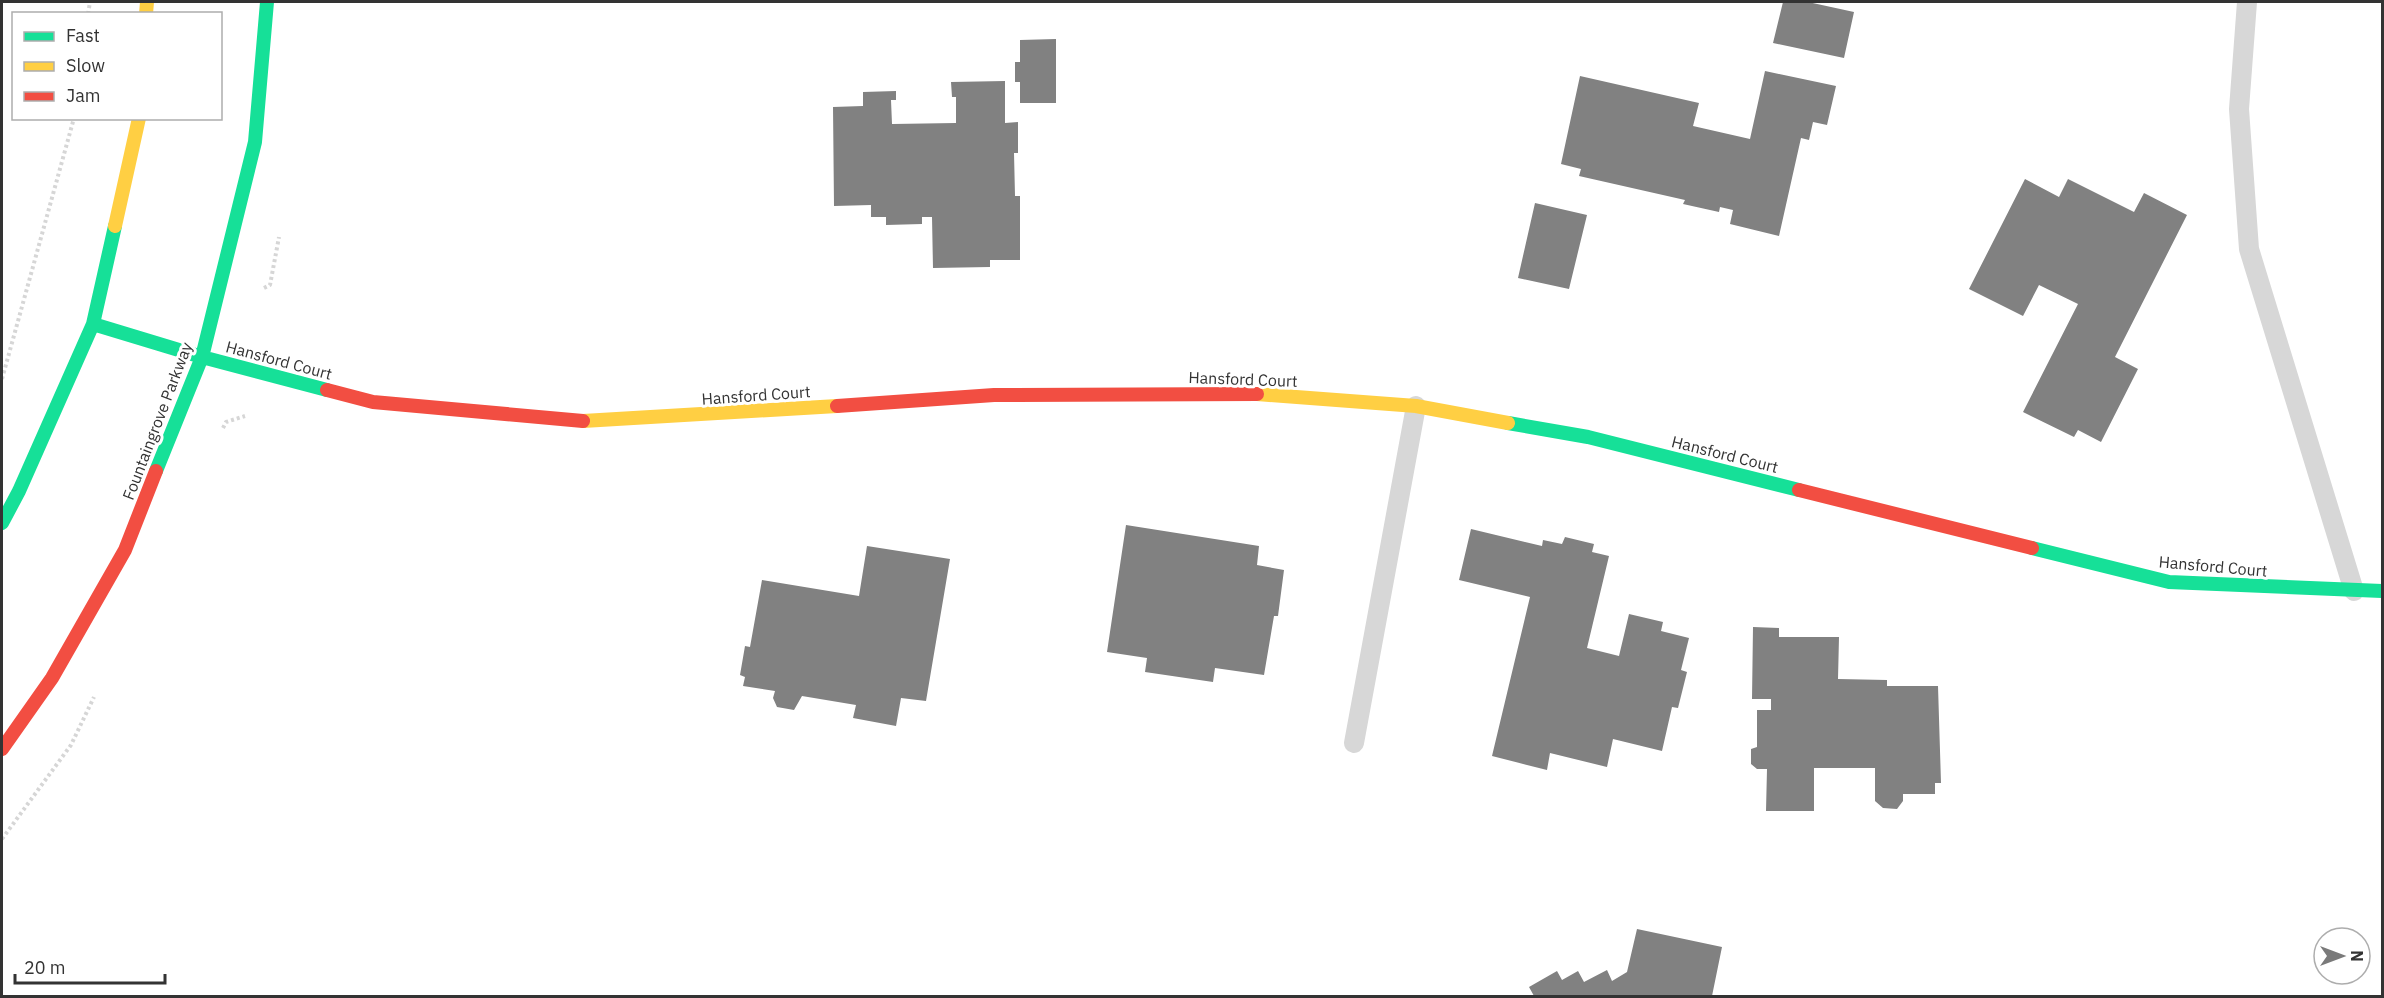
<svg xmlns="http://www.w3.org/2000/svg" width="2384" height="998" font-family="'IBM Plex Sans',sans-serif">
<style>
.building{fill:#818181}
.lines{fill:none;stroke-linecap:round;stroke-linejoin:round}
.path{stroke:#d6d6d6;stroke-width:4;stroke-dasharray:3 3;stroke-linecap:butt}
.lane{stroke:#d7d7d7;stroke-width:20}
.fast{stroke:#16e098;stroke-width:14}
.slow{stroke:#ffcf43;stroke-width:14}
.jam{stroke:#f24e42;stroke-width:14}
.labels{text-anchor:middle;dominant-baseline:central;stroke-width:6;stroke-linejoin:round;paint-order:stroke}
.street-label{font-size:16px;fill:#333;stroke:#fff}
</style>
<rect width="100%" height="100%" fill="#fff"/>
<!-- building -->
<path class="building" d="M1783,2H1808L1854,12L1844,58L1773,43Z
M1056,39V103H1020V82H1015V62H1020V40Z
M1765,71L1836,86L1827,125L1813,122L1809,140L1801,138L1779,236L1730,224L1733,210L1720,207L1719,212L1683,204L1685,200L1579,176L1581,169L1561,164L1580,76L1699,103L1693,126L1750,139Z
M1005,81V123L1018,122V153H1014L1015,196H1020V260H990V267L933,268L932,217H922V224L886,225V217H871V205L834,206L833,107L863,106V92L896,91V100H891L892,124L956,123V97H952L951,82Z
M2025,179L2059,197L2068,179L2134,212L2144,193L2187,215L2115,357L2138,369L2101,442L2078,430L2074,437L2023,412L2078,304L2039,285L2023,316L1969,289Z
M1535,203L1587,215L1569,289L1518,278Z
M1126,525L1259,546L1257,565L1284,570L1278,616H1274L1264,675L1215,668L1213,682L1145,672L1147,658L1107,652Z
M1471,529L1542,546L1543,540L1562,544L1565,537L1594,544L1592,552L1609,556L1587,648L1619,656L1629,614L1663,622L1661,631L1689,638L1681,670L1687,672L1678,708L1672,707L1662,751L1613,739L1607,767L1550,753L1547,770L1492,756L1530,597L1459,580Z
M867,546L950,559L926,701L901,698L896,726L853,718L856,705L802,696L794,710L777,707L773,698L775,691L743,686L745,677L740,675L745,646L750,647L762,580L859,596Z
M1753,627L1779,628V637H1839L1838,679L1887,680V686H1938L1941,783H1935V794H1903V801L1897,809L1883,808L1875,801V768H1814V811H1766L1767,769H1757L1751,764V749L1757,747V710H1771V699H1752Z
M1637,929L1722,947L1712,996H1534L1529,987L1557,971L1562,980L1578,971L1584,982L1607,970L1612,981L1627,972Z"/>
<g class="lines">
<!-- path -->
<path class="path" d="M88,14L90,2
M264,288L270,285L279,237
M2,379L74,118
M223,428L226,422L245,416
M2,839L71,745L94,697"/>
<!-- lane -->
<path class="lane" d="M2247,2L2239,109L2249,249L2354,591
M1354,743L1416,406"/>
<!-- fast -->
<path class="fast" d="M93,324L202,357L327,390
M1508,423L1588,437L1799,490
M156,471L202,357L255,142L267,2
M2,523L19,491L93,324L115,226
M2032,548L2169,582L2382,591"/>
<!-- slow -->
<path class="slow" d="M146,14L147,2
M115,226L139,118
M1257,394L1416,406L1508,423
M583,421L837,406"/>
<!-- jam -->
<path class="jam" d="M327,390L373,402L583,421
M837,406L994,395L1257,394
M1799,490L2032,548
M2,749L52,678L125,550L156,471"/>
</g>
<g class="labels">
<!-- street labels -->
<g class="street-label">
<text transform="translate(279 360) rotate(15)">Hansford Court</text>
<text transform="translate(1243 379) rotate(2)">Hansford Court</text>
<text transform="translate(756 395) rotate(-4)">Hansford Court</text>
<text transform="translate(157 421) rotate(-69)">Fountaingrove Parkway</text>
<text transform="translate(1725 454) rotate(14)">Hansford Court</text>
<text transform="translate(2213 566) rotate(5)">Hansford Court</text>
</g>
</g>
<!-- border -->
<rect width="2384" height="998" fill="none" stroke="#333333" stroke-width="6"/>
<!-- legend -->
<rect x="12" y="12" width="210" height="108" fill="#ffffff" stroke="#adadad" stroke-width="1.5"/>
<rect x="24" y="32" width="30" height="9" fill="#16e098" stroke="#adadad" stroke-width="1.5"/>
<text x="66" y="42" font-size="18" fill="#333333">Fast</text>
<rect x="24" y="62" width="30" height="9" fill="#ffcf43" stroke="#adadad" stroke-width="1.5"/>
<text x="66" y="72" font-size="18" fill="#333333">Slow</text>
<rect x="24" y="92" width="30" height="9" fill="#f24e42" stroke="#adadad" stroke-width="1.5"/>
<text x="66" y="102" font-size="18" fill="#333333">Jam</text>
<!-- north arrow -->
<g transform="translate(2342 956) rotate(90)"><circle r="28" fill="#ffffff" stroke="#adadad" stroke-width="1.5"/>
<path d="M0-4.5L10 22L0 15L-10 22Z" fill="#7a7a7a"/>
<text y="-9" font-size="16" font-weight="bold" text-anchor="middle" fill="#333333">N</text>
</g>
<!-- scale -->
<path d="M15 974v9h150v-9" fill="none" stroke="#333333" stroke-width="3"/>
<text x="24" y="974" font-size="18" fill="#333333" stroke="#ffffff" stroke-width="4.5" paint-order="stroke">20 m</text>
</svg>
